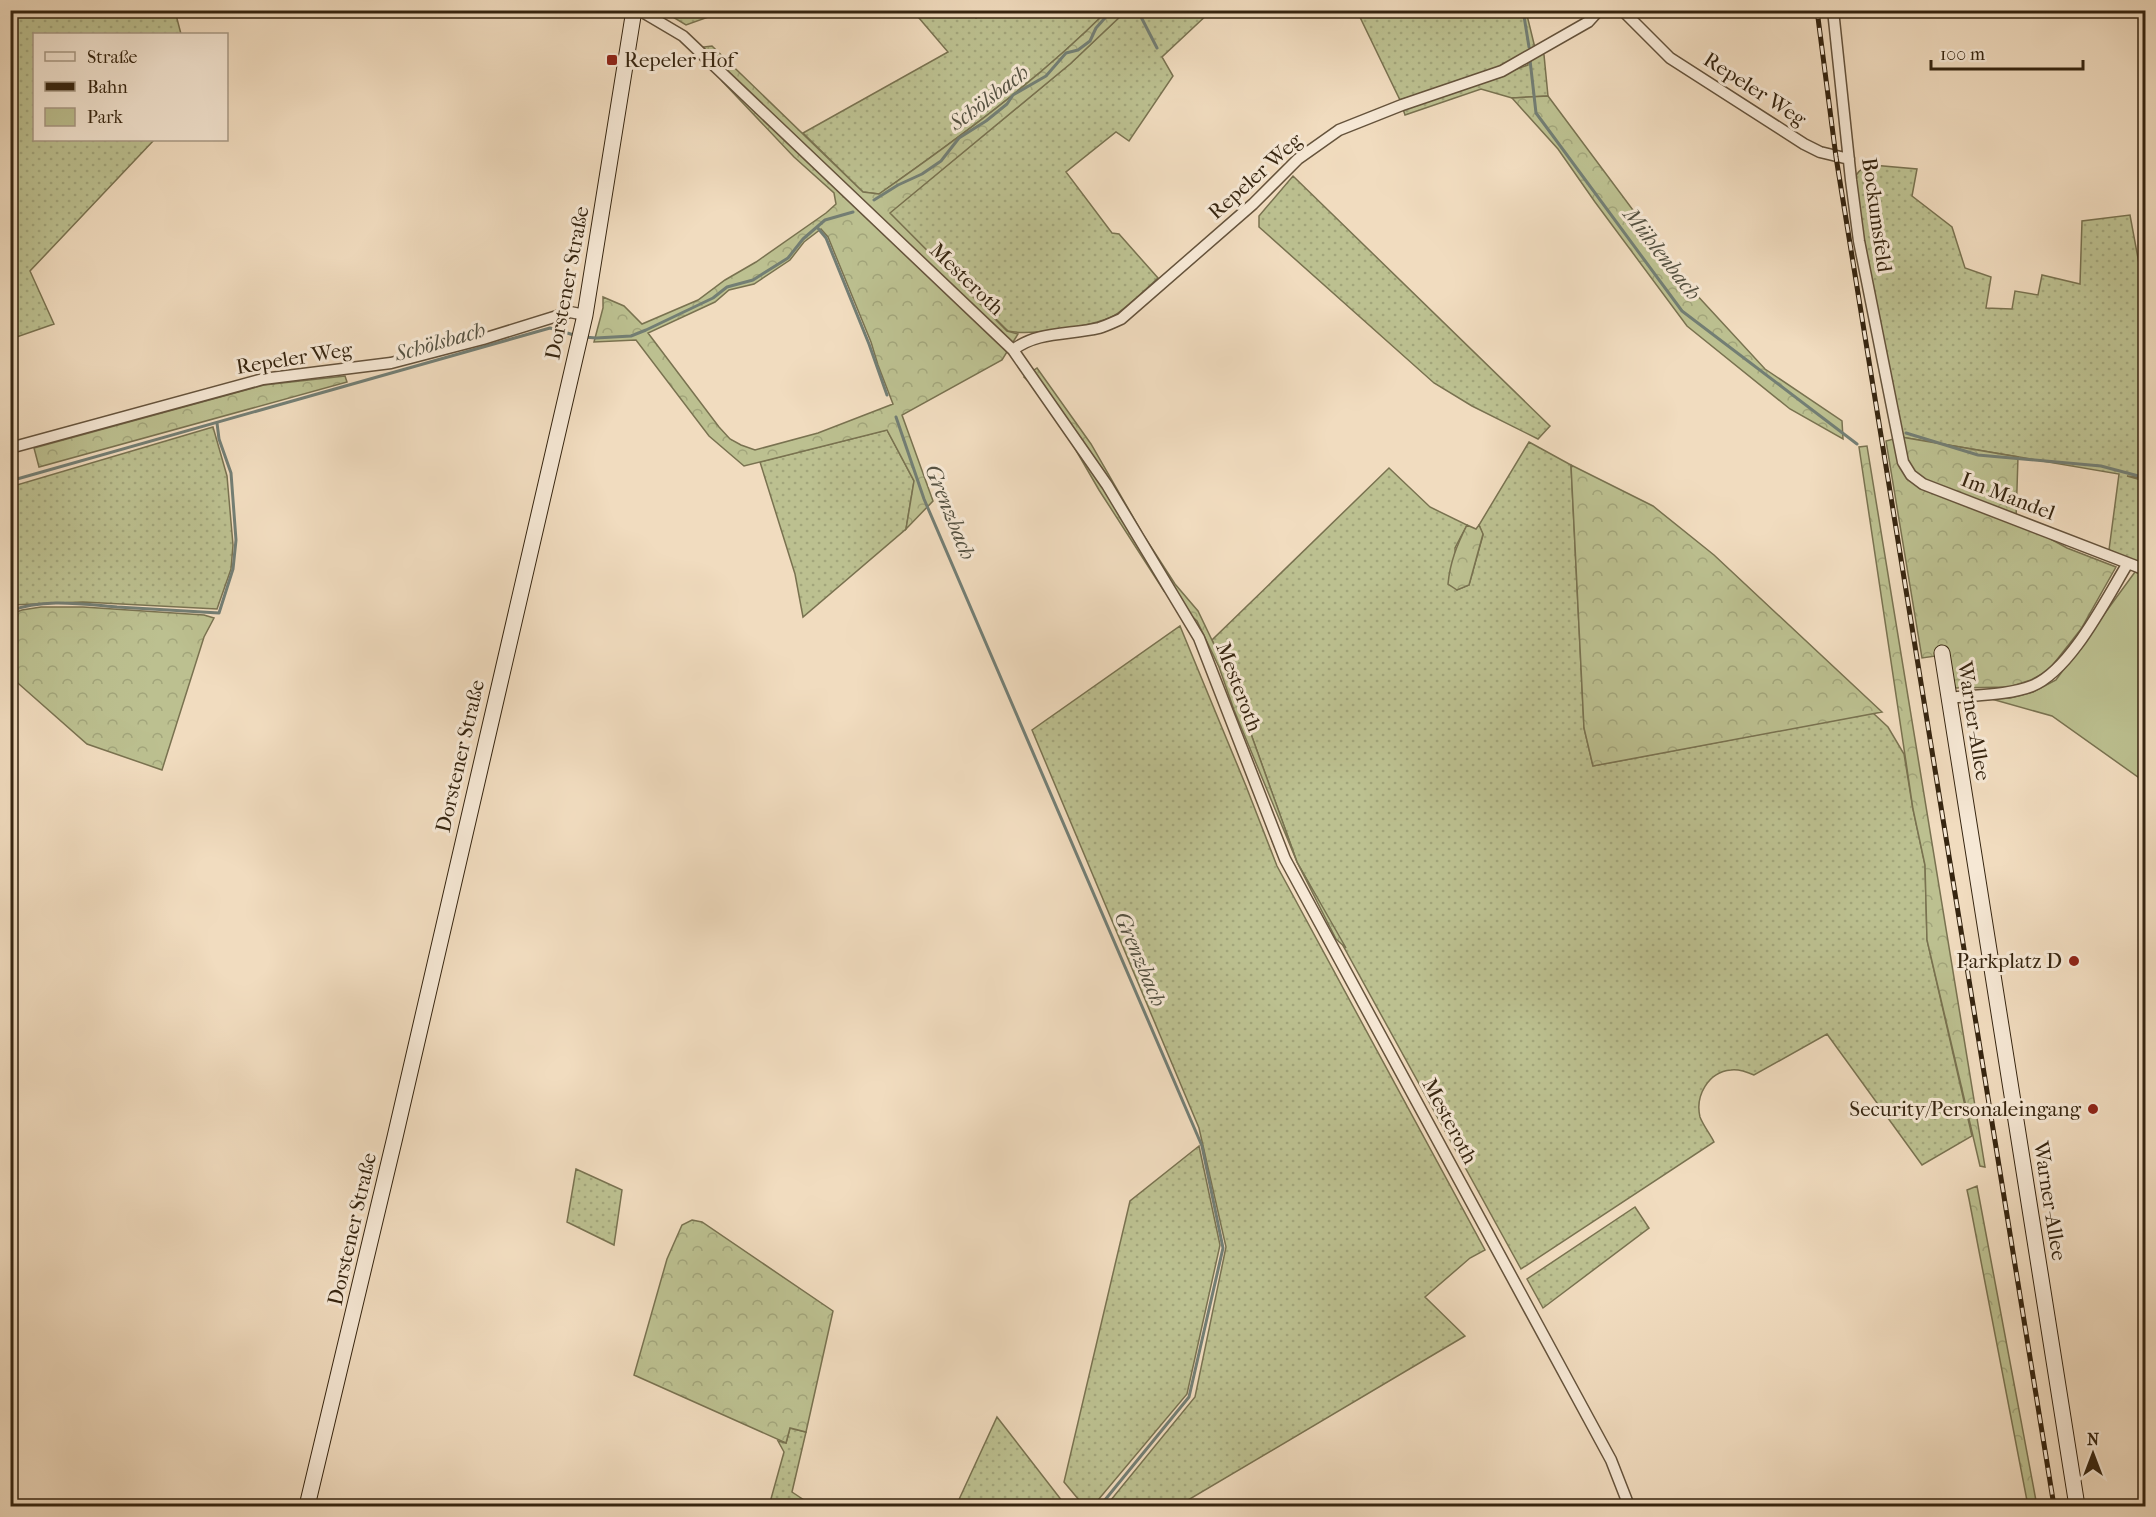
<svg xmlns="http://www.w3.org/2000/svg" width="2156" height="1517" font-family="'IM FELL French Canon',serif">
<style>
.grass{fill:url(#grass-dots);stroke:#797250;stroke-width:1.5}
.forest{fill:url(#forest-crowns);stroke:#797250;stroke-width:1.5;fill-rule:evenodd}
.park{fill:#bcc090;stroke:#797250;stroke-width:1.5}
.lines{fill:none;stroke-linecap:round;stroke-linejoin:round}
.stream{stroke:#737e74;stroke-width:3}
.street-casing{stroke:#65533c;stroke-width:13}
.secondary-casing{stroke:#362510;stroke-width:17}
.street{stroke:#f6e8d5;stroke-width:10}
.secondary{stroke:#f6e8d5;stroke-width:15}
.rail-casing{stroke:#362510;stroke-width:5}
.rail{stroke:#f6e8d5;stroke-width:3;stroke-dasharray:9;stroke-linecap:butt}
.poi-dot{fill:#8f2418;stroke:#f6e8d5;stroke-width:2}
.labels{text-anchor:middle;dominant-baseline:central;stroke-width:6;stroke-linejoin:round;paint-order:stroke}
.poi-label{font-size:21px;fill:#362510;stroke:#f6e8d5;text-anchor:end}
.street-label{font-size:21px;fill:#362510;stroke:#f6e8d5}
.water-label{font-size:22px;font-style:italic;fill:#555242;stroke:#f6e8d5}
</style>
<defs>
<pattern id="grass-dots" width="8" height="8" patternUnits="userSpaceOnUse" patternTransform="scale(1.5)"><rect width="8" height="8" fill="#bcc090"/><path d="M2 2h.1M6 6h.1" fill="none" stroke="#a2a57b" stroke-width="1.8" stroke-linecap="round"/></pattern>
<pattern id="forest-crowns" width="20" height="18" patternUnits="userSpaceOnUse" patternTransform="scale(1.5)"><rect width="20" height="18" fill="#bcc090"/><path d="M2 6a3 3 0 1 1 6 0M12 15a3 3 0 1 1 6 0" fill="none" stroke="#a2a57b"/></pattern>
</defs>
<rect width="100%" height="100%" fill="#f1dcbf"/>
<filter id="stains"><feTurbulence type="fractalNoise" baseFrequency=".00333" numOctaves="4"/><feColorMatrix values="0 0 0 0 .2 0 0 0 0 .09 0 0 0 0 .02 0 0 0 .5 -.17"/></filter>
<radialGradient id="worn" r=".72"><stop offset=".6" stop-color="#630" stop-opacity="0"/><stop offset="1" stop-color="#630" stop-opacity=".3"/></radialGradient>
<!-- grass -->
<path class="grass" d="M10,11H175L181,34H34V140H154L30,271L54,324L11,339Z
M663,11V10L725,11L686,25Z
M913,11H970L976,18L985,11H1107C1038,80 959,138 879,194L863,192L803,133L948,52Z
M1126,11H1211L1162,57L1173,76L1129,141L1116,132L1066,172L1112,233L1119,234L1158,278C1145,290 1132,303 1118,313C1100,326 1029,336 1008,331L889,213L1070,64Z
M1357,11H1526L1535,48L1544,55L1548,96L1512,98L1481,89L1405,115L1403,109L1528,65L1526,52L1498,68L1400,100Z
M1872,165L1917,169L1912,196L1952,227L1965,268L1991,277L1986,308L2012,309L2015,291L2038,295L2042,275L2080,284L2082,221L2130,215L2145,296V478L2127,476L2145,481V565L2109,550L2119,474L1901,437L1854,185C1855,172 1860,169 1872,165Z
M1293,176L1550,426L1538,439L1472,406L1434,383L1259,227V216Z
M213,427L227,476L233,545L231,569L217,609L83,602L11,605L10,487Z
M887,430L914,481L906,529L803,617L795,574L760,462Z
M1529,442L1571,465L1584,728L1593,766L1873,713L1888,727L1904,754L1913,809L1925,865L1927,940L1972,1136L1922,1165L1827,1034L1754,1075C1747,1072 1738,1069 1731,1070C1708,1072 1695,1096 1700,1117C1703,1125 1710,1134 1714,1142L1521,1269L1297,862L1233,684L1212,640L1389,468L1430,507L1467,525L1455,548L1457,590L1469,585L1483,535L1479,525Z
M1180,626L1246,786L1277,866L1485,1250L1470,1258L1425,1297L1465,1336L1178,1506H1106L1195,1397L1226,1247L1199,1128L1032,730Z
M1199,1146L1220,1245L1187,1394L1093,1506H1084L1064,1482L1130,1201Z
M576,1169L622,1190L614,1245L567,1222Z
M1635,1207L1649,1228L1543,1308L1527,1279Z
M997,1417L1066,1506H956Z
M790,1428L806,1432L792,1492L813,1506H769L784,1452L778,1441L786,1443Z"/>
<!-- forest -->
<path class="forest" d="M1107,11H1126L1070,64L890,213L1007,331L1018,334L1002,360L902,415L933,501L906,529L914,481L887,430L744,466L709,436L636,340L594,342L603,308V297L624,306L642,324L698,300L725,280L756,262L826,213L836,204L834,193L794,157L722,81L703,47L712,46L863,192L879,194C959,138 1038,80 1107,11ZM821,229L828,237L871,342L878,365L893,404L818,433L755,450L741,445L730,439L719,427L648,333L715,302L729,290L754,284L790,260L804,242Z
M1548,96L1694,292L1765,369L1842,421L1843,439L1790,409L1687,326L1595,202L1558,149L1512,98Z
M1037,368L1091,444L1144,536L1175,584L1198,611L1233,684L1297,862L1346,948L1336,939L1297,862L1234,710L1219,667L1197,621L1164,591L1099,490L1044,395L1024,377Z
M345,376L347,382L39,467L34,448L264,385Z
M1901,437L2018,457L2016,520L2067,548L2116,567L2081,629L2048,671L2031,680L2009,687L1955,688L1949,654L1922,658L1886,441Z
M1867,446L1985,1167L1980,1166L1927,940L1925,865L1913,809L1859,447Z
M1571,465L1653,506L1714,555L1882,712L1593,766L1584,728Z
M1467,525L1476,529L1479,525L1483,534L1469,585L1457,590L1448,584C1450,562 1457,545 1467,525Z
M41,607H83L204,615L214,618L204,637L162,770L87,744L11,677V614L22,610Z
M1977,1186L2037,1506H2028L1969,1199L1967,1190Z
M692,1220L702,1222L833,1311L806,1432L790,1428L786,1443L634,1375L667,1259L682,1225Z"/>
<!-- park -->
<path class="park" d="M2135,572L2145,576V782L2052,716L1988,698H2010L2033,692L2056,680Z"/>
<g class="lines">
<!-- stream -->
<path class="stream" d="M1523,10L1529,47
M1139,13L1157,48
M1530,60L1536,113L1682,311L1857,444
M874,200L898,185L922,174L941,161L959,138L986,121L1007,104L1013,95L1046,76L1066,53L1078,50L1090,41L1096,28L1112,10
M817,227L826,238L869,344L887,395
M584,337L596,338L631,336L646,330L713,298L727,287L753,280L788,258L803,239L825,220L853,212
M896,417L924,499L1202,1146L1223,1248L1189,1397L1100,1506
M1906,433L1978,455L2101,466L2146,478
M10,481L550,328L574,335
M10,611C43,598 82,604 117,607C151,609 185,611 219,613L233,569L236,540L231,473L219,439L217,423"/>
<defs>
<path id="street" d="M639,10L683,36L1013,350L1107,485L1199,638L1285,859L1611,1460L1629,1506
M1622,10L1670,58L1804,144L1820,152L1849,159
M1833,10L1851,180L1859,241L1903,462L1911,475L1923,484L2146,570
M1013,350C1037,331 1070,335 1099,328C1106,326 1114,322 1121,319L1253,204L1298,159L1339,130L1402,105L1502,71L1588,22L1599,10
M10,448L263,379L391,363L483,339L570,312L585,315
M1949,698C1975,695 2009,695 2032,686C2071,670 2106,599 2128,563"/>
<path id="secondary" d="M1942,653L2077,1506
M307,1506L395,1137L585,315L634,10"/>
</defs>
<!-- street casing -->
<use href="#street" class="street-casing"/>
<!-- secondary casing -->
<use href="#secondary" class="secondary-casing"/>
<!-- street -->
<use href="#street" class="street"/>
<!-- secondary -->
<use href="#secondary" class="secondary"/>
<defs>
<path id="rail" d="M1817,10L1836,157L2054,1506"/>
</defs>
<!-- rail casing -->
<use href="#rail" class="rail-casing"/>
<!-- rail -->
<use href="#rail" class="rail"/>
</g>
<!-- markers -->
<g class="poi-dot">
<rect x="606" y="54" width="12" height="12" rx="3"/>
<circle cx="2074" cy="961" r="6"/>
<circle cx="2093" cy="1109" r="6"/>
</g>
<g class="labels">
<!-- poi labels -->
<g class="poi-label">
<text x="624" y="60" text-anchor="start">Repeler Hof</text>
<text x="2062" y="961">Parkplatz D</text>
<text x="2081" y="1109">Security/Personaleingang</text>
</g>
<!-- street labels -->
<g class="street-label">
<text transform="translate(1755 89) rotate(33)">Repeler Weg</text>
<text transform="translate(1255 176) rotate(-42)">Repeler Weg</text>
<text transform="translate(1877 215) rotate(82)">Bockumsfeld</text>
<text transform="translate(967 279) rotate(44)">Mesteroth</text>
<text transform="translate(567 283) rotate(-79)">Dorstener Straße</text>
<text transform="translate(294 358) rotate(-9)">Repeler Weg</text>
<text transform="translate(2008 496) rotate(21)">Im Mandel</text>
<text transform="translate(1239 687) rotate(69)">Mesteroth</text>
<text transform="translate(1974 721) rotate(81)">Warner-Allee</text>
<text transform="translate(460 756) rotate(-77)">Dorstener Straße</text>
<text transform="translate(1450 1121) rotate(62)">Mesteroth</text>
<text transform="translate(2050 1201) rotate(81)">Warner-Allee</text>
<text transform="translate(352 1229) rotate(-77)">Dorstener Straße</text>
</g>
<!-- water labels -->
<g class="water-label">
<text transform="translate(989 98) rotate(-37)">Schölsbach</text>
<text transform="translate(1662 254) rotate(52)">Mühlenbach</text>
<text transform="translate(440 342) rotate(-16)">Schölsbach</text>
<text transform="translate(950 512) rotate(68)">Grenzbach</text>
<text transform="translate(1140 959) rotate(67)">Grenzbach</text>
</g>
</g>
<!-- margin -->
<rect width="2156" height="1517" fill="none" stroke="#f1dcbf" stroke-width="36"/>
<rect x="12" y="12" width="2132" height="1493" fill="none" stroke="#362510" stroke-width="3"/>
<rect x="18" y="18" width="2120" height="1481" fill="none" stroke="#362510" stroke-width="1.5"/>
<!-- legend -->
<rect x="33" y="33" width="195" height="108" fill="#f6e8d5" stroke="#a99a86" stroke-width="1.5"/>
<rect x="45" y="52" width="30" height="9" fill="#f6e8d5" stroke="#a99a86" stroke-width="1.5"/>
<text x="87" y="63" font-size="18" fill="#362510">Straße</text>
<rect x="45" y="82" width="30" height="9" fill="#362510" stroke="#a99a86" stroke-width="1.5"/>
<text x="87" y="93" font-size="18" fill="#362510">Bahn</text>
<rect x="45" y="108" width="30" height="18" fill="#bcc090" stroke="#a99a86" stroke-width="1.5"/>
<text x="87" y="123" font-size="18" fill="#362510">Park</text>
<!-- north arrow -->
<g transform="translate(2093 1454)" stroke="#f6e8d5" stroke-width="4.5" paint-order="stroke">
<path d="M0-4.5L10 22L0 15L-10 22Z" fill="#362510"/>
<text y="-9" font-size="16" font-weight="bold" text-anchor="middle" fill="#362510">N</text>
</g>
<!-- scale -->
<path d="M1931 60v9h152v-9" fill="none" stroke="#362510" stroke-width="3"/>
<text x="1940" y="60" font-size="18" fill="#362510" stroke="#f6e8d5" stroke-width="4.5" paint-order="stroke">100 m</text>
<rect width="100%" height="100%" filter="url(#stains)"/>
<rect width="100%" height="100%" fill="url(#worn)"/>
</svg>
